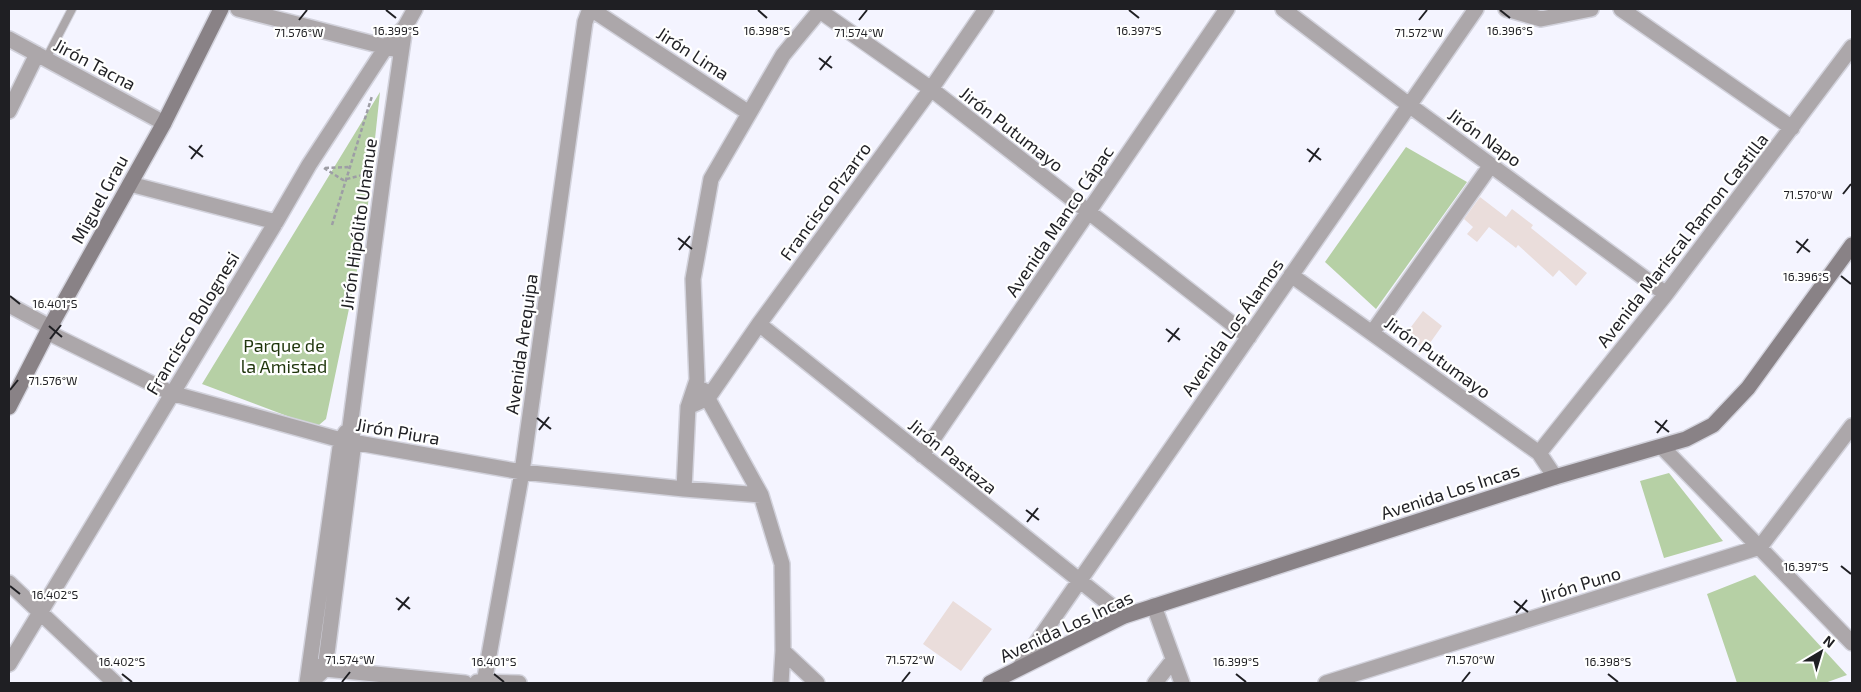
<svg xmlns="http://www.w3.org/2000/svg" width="1861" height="692" font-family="'Exo 2',sans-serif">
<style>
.green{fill:#b6d0a5}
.building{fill:#eadddb}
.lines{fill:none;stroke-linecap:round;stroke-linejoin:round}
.lane-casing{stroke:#d2d2dc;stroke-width:10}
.street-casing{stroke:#d2d2dc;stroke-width:18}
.secondary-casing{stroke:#d2d2dc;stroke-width:18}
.path{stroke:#9d9da5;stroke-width:2.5;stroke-dasharray:4 2.5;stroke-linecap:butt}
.lane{stroke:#aca7aa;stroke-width:8}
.street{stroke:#aca7aa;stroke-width:15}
.secondary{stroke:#898286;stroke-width:15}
.ticks{fill:none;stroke:#1f1f23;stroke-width:2}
.labels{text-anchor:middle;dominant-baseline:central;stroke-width:4.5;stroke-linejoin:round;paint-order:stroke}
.street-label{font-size:18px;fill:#1f1f23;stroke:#fff}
.park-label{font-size:18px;fill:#1f350c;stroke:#fff}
.ticks-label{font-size:12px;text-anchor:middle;fill:#1f1f23;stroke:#fff;stroke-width:4.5;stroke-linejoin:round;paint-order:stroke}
</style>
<rect width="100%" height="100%" fill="#f4f4ff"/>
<!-- green -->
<path class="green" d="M380,92L365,232L326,419L319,425H311L202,384Z
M1406,147L1467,182L1376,309L1325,262Z
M1669,473L1723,541L1664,558L1640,481Z
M1755,575L1847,675L1825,683H1737L1707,594Z"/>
<!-- building -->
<path class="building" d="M1480,197L1506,217L1512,209L1533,225L1531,228L1587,273L1576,286L1559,270L1553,277L1518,245L1516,248L1489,227L1477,242L1467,234L1473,227L1464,219Z
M1423,311L1442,326L1425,350L1405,335Z
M953,601L992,629L961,671L923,644Z"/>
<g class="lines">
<defs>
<path id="lane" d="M46,59L72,9"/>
<path id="street" d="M238,9L394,49
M591,9L749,113
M1283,9L1409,105L1666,294
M1506,9L1541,19L1591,9
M1621,9L1792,128
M820,11L931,89L1249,337
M9,39L164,123
M9,111L37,54
M130,184L276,222
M1291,275L1539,453L1555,477
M9,305L50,327
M759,324L1124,616
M47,332L171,393L341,440L522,472L684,489L761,495
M1372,333L1491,165
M703,390L761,495L782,564L783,651L781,683
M688,407L708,398L759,324L931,89L986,9
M1662,447L1852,643
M1539,453L1666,294L1852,47
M922,455L1227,9
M684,489L688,407L697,380L693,279L711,179L783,55L821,9
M9,583L115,683
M1154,606L1182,683
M783,651L817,683
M9,664L276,222L309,165L386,47L405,27L415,9
M315,666L325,669L465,683
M1019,668L1476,9
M477,682L519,683
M307,683L341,440L346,432
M310,683L325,669L354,442L350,427L384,171L405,27
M484,683L522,472L585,22L590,9
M1155,683L1173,660
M1326,683L1760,547L1852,426"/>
<path id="secondary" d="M9,407L50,327L164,123L221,9
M990,683L1124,616L1555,477L1686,439L1713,425L1748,388L1852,245"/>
</defs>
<!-- lane casing -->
<use href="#lane" class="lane-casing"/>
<!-- street casing -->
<use href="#street" class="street-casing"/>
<!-- secondary casing -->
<use href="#secondary" class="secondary-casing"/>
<!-- path -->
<path class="path" d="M324,168L343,180L370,173
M325,168L351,167
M332,225L372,96"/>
<!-- lane -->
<use href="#lane" class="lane"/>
<!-- street -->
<use href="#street" class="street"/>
<!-- secondary -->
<use href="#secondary" class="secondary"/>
</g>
<!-- ticks -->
<path class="ticks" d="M386,10L396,18M758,10L767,18M1129,10L1139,18M1500,10L1510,18M299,20L307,10M859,20L867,10M1419,20L1427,10M819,58L832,68M820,70L831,56M189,146L203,157M1307,149L1321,160M191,159L202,145M1309,162L1319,148M1843,194L1851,184M678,238L692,249M1796,241L1810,252M679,250L690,236M1797,253L1808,239M1841,276L1851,284M10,296L20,304M49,326L62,337M1166,329L1180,340M50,339L61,325M1168,342L1179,328M10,390L18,380M537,418L551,429M1655,421L1669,432M539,430L549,417M1657,433L1667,420M1026,510L1039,520M1027,522L1038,508M1841,566L1851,574M10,586L20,594M396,598L410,609M1514,601L1528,612M398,610L409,597M1516,613L1527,600M122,674L132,682M494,674L504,682M1236,674L1246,682M1608,674L1618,682M342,682L350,672M902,682L910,672M1462,682L1470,672"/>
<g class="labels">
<!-- street labels -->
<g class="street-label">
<text transform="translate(693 53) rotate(33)">Jirón Lima</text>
<text transform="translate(95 64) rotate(28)">Jirón Tacna</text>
<text transform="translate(1012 129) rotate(38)">Jirón Putumayo</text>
<text transform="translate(1485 137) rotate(36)">Jirón Napo</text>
<text transform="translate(99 199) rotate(-61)">Miguel Grau</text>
<text transform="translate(825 201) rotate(-54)">Francisco Pizarro</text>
<text transform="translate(1059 221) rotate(-56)">Avenida Manco Cápac</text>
<text transform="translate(358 224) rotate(-82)">Jirón Hipólito Unanue</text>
<text transform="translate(1682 240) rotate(-52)">Avenida Mariscal Ramon Castilla</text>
<text transform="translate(192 323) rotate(-59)">Francisco Bolognesi</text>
<text transform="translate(1232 327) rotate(-55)">Avenida Los Álamos</text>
<text transform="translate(521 344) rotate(-82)">Avenida Arequipa</text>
<text transform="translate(1438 357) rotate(36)">Jirón Putumayo</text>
<text transform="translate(398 431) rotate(10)">Jirón Piura</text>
<text transform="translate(953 456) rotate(39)">Jirón Pastaza</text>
<text transform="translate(1450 491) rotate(-18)">Avenida Los Incas</text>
<text transform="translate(1580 584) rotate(-17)">Jirón Puno</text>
<text transform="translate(1066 626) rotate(-25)">Avenida Los Incas</text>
</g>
<!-- park labels -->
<g class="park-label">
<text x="284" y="345">Parque de<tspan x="284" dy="21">la Amistad</tspan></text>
</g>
</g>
<g class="ticks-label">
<text x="396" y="35">16.399°S</text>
<text x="767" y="35">16.398°S</text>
<text x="1139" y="35">16.397°S</text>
<text x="1510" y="35">16.396°S</text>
<text x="299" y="37">71.576°W</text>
<text x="859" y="37">71.574°W</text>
<text x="1419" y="37">71.572°W</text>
<text x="1808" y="199">71.570°W</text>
<text x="1806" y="281">16.396°S</text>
<text x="55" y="308">16.401°S</text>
<text x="53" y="385">71.576°W</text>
<text x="1806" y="571">16.397°S</text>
<text x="55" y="599">16.402°S</text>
<text x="350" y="664">71.574°W</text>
<text x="910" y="664">71.572°W</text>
<text x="1470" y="664">71.570°W</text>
<text x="122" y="666">16.402°S</text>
<text x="494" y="666">16.401°S</text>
<text x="1236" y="666">16.399°S</text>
<text x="1608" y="666">16.398°S</text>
</g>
<!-- border -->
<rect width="1861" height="692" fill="none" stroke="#1f1f23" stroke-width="20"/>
<!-- north arrow -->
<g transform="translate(1821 652) rotate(38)" stroke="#ffffff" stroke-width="4" paint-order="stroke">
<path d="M0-4L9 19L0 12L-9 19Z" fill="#1f1f23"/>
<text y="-8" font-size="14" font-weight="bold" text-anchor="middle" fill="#1f1f23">N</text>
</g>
</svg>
